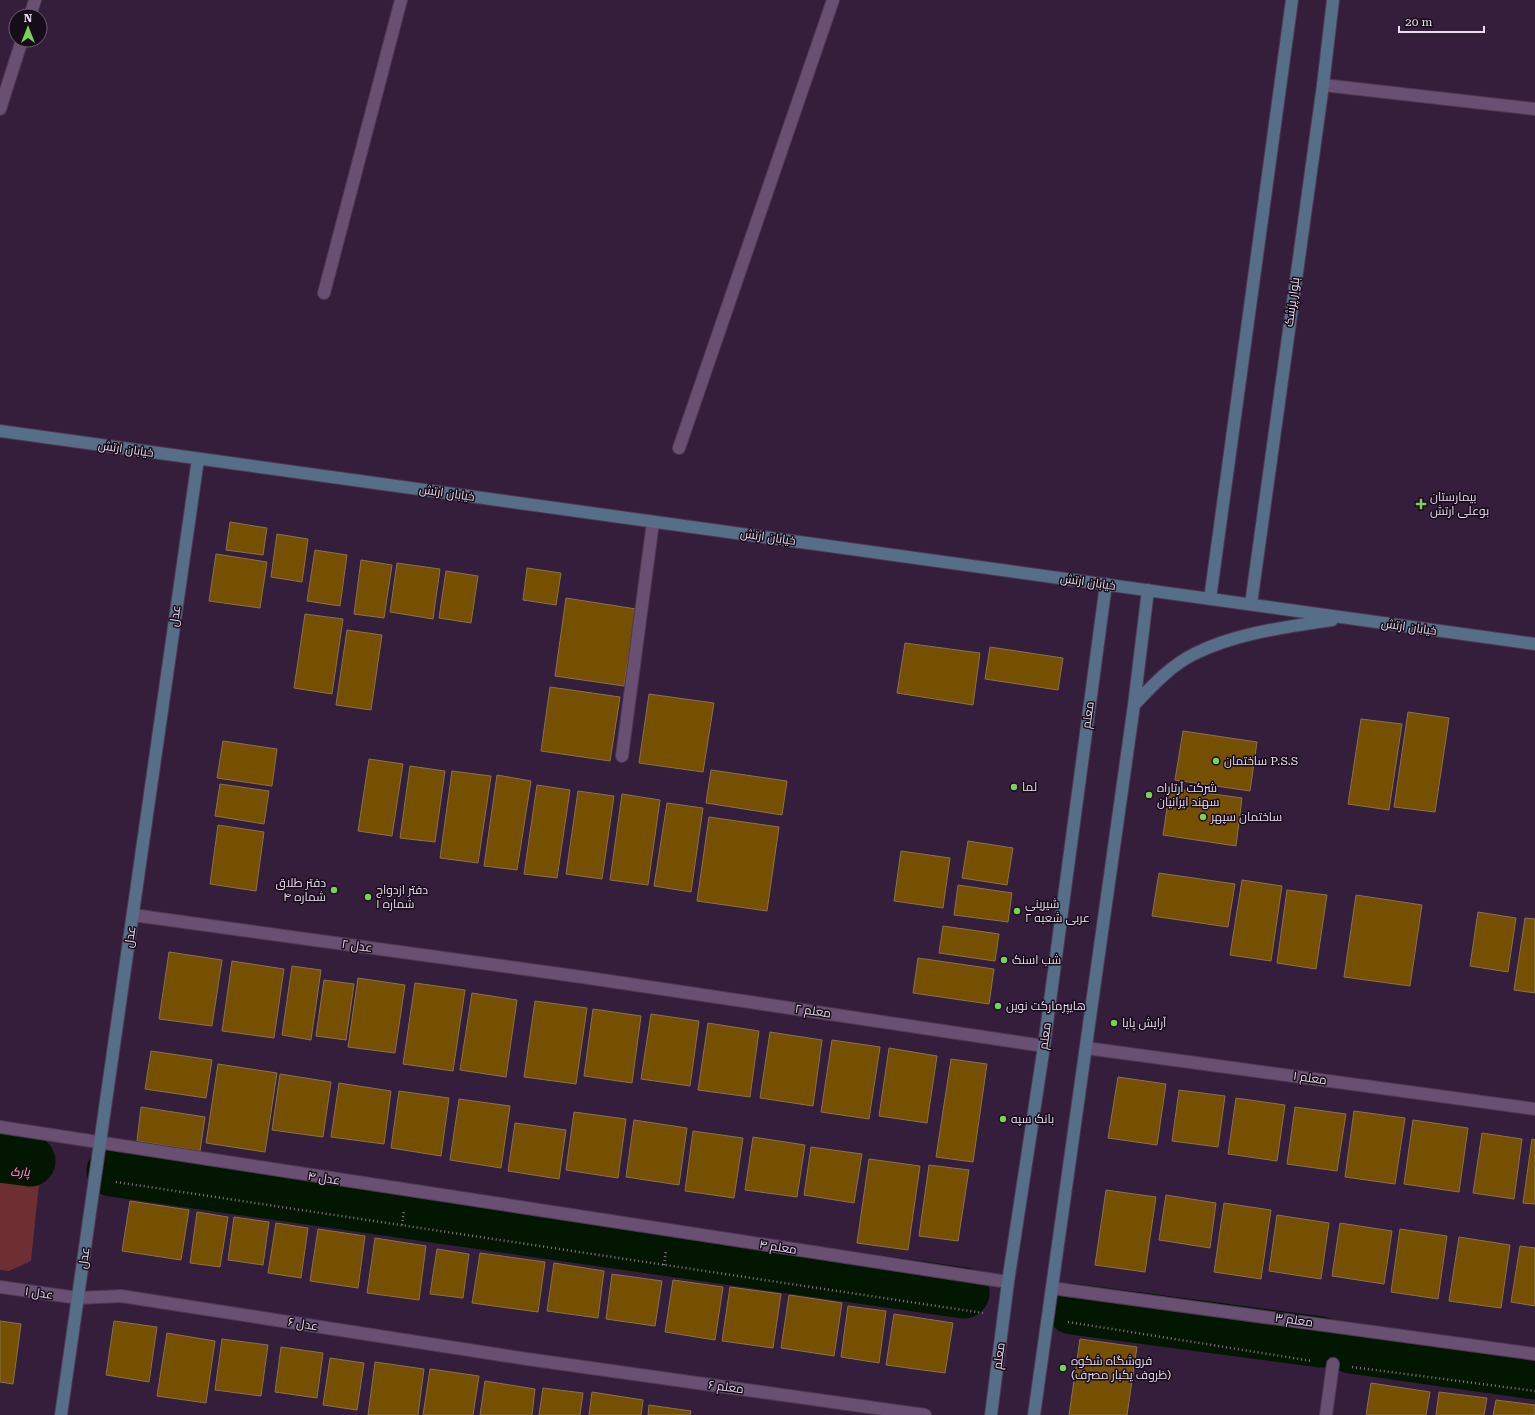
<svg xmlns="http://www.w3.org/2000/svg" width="1535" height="1415" font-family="'Roboto Serif',Cairo,serif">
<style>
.green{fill:#6e2f33}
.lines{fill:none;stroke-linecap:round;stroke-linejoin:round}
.river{stroke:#031600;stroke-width:51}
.building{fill:#755001;stroke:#8b724b}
.lane-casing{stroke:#4d3953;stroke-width:14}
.street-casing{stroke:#4d3953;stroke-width:14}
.secondary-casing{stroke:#4d3953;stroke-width:14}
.path{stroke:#8a7690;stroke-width:2.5;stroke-dasharray:1 3;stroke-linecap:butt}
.lane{stroke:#694f71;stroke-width:12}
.street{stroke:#694f71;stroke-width:12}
.secondary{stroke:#566e87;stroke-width:12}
.poi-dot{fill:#79d158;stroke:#170c1a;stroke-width:1.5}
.labels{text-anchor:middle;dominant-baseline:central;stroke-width:3;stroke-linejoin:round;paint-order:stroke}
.street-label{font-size:12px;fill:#eadbef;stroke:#170c1a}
.poi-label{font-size:12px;fill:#eadbef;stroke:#170c1a;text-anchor:start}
.park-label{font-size:12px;font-style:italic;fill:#fba6a8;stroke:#170c1a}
</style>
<rect width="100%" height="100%" fill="#351d3c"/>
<!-- green -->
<path class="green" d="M0,1148L42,1155L31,1261L9,1271L0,1270Z"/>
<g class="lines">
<!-- river -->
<path class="river" d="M0,1157L30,1161
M112,1171L964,1293
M1072,1309L1321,1342
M1351,1348L1535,1374"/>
</g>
<!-- building -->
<path class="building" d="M230,522L267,528L263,555L226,550Z
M277,534L308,539L302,582L271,577Z
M315,550L347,555L340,606L307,601Z
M216,554L267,562L260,608L209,601Z
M361,560L392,565L384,618L354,614Z
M397,563L440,569L433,619L390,612Z
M527,568L561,573L556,605L523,600Z
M446,571L478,576L471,623L439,618Z
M566,598L636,609L624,686L555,676Z
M305,614L343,619L332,694L294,688Z
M347,630L382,635L371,710L336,705Z
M905,643L980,653L973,705L897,693Z
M990,647L1063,658L1058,690L985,679Z
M550,687L620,697L610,761L541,751Z
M649,694L714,703L703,772L639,763Z
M1408,712L1449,718L1435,812L1394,807Z
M1361,719L1402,724L1389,810L1348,804Z
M1183,731L1257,742L1250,791L1175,780Z
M223,741L277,749L272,786L217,778Z
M369,759L403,764L392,836L358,831Z
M410,766L445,771L435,842L400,838Z
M711,770L787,781L782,815L706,803Z
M452,771L491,776L478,863L440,858Z
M497,775L531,781L517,870L484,866Z
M220,784L269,791L264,824L215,816Z
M537,785L570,790L557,878L524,874Z
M1170,788L1242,798L1236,846L1163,835Z
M578,791L614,796L602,879L566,874Z
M622,794L660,800L648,885L610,880Z
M667,803L703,808L691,892L654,886Z
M709,817L779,827L767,911L697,901Z
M218,825L264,832L256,891L210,884Z
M968,841L1013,848L1007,885L962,878Z
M901,851L950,858L943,908L894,901Z
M1159,873L1235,884L1228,927L1152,916Z
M1242,880L1282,886L1271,961L1230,955Z
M958,885L1012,893L1008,922L954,915Z
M1287,890L1327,895L1316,969L1277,963Z
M1356,895L1422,905L1410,986L1344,977Z
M1478,912L1516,918L1508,972L1470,966Z
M1525,918L1535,919V993L1514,990Z
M943,926L999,934L995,961L939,953Z
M169,952L222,960L212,1026L159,1019Z
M918,958L994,969L989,1004L913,993Z
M232,961L284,969L274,1038L222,1031Z
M292,966L321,970L311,1040L282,1035Z
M358,978L405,985L395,1053L348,1047Z
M324,980L354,984L346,1040L316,1036Z
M415,983L465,990L453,1071L403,1064Z
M472,993L517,1000L506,1077L460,1070Z
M535,1001L587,1008L576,1084L524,1077Z
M593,1009L641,1016L632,1083L584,1076Z
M651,1014L699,1021L690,1086L641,1079Z
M708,1023L759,1031L750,1097L698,1090Z
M770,1032L822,1040L813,1106L760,1098Z
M832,1040L880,1047L869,1119L821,1112Z
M889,1048L937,1056L927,1123L879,1116Z
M151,1051L212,1060L206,1098L145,1089Z
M951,1059L987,1064L973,1162L936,1157Z
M218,1064L277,1073L265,1152L206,1143Z
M280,1074L331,1082L323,1137L272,1130Z
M1118,1077L1166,1084L1157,1145L1108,1138Z
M339,1083L391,1091L384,1144L331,1137Z
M1179,1090L1225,1096L1218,1147L1172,1141Z
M399,1091L449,1098L441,1156L391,1148Z
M1236,1098L1285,1105L1277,1161L1228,1154Z
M459,1099L510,1106L501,1168L450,1160Z
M141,1107L205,1117L200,1151L137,1141Z
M1295,1107L1346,1114L1337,1171L1287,1164Z
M1354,1111L1405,1118L1395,1184L1345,1177Z
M574,1112L626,1119L618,1178L566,1170Z
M634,1120L687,1128L679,1185L626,1177Z
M1413,1120L1468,1128L1459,1192L1404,1184Z
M515,1123L566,1130L559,1179L508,1171Z
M693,1131L743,1138L734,1198L685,1191Z
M1482,1133L1522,1139L1514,1199L1473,1193Z
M753,1137L805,1145L797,1197L745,1190Z
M1532,1139L1535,1140V1204L1523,1203Z
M811,1147L862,1154L854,1203L804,1195Z
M869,1159L920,1166L908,1250L857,1243Z
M929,1165L969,1170L958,1241L919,1236Z
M1106,1190L1156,1197L1145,1272L1095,1265Z
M1166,1195L1216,1203L1210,1248L1159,1240Z
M130,1201L189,1210L181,1260L122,1251Z
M1224,1203L1271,1210L1261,1279L1214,1272Z
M197,1212L228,1217L220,1267L190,1263Z
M1277,1215L1329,1223L1321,1279L1269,1271Z
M234,1217L269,1222L263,1265L228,1260Z
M276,1223L308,1228L301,1278L268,1273Z
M1340,1223L1392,1231L1384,1284L1332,1276Z
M318,1229L365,1236L358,1288L310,1281Z
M1400,1229L1447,1236L1438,1299L1391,1292Z
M1459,1237L1510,1245L1501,1308L1449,1301Z
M375,1238L426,1246L419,1300L367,1293Z
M1520,1246L1535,1248V1306L1511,1302Z
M437,1249L469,1254L463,1298L430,1294Z
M480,1253L545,1262L538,1312L472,1303Z
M554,1263L604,1271L598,1318L547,1311Z
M612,1274L662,1281L655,1326L606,1319Z
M673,1280L723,1287L715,1340L665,1332Z
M730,1287L781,1294L773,1348L722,1341Z
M789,1295L842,1303L834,1356L781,1348Z
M848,1306L886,1311L879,1363L841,1357Z
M894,1314L953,1323L945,1373L886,1365Z
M0,1321L21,1324L13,1384L0,1382Z
M114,1321L157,1327L149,1382L106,1375Z
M167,1333L215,1341L206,1403L157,1396Z
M222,1339L268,1345L261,1396L215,1390Z
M1080,1339L1137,1347L1127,1415H1069Z
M281,1347L323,1353L317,1398L275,1392Z
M330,1358L364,1363L357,1410L323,1405Z
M375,1362L424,1369L418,1415H368Z
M430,1369L479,1376L473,1415H423Z
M485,1381L535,1389L532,1415H480Z
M1371,1383L1430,1392L1426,1415H1366Z
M543,1388L583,1393L580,1415H539Z
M592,1392L643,1400L641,1415H589Z
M1439,1392L1487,1398L1484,1415H1436Z
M1496,1400L1535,1405V1415H1493Z
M649,1405L691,1411L690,1415H648Z"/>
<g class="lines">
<defs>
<path id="lane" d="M1323,85L1535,109
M324,293L401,0
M679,448L833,0
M622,756L653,522
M0,1127L1008,1282
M1052,1288L1535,1354"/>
<path id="street" d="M30,16L35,0
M0,109L22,40
M133,915L582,977L1044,1046
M1086,1048L1535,1109
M0,1287L78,1298L121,1296L527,1359L925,1415
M1326,1415L1333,1364"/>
<path id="secondary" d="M0,431L1535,644
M1210,599L1292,0
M1251,604L1323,85L1333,0
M1134,705C1151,687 1170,666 1194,654C1236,633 1286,627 1332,620
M61,1415L198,459
M991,1415L1008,1282L1044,1046L1106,584
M1034,1415L1134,705L1148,590"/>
</defs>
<!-- lane casing -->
<use href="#lane" class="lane-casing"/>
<!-- street casing -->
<use href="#street" class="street-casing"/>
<!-- secondary casing -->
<use href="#secondary" class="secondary-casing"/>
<!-- path -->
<path class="path" d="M116,1182L983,1313
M402,1225L404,1210
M664,1265L666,1250
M1068,1322L1312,1361
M1352,1367L1535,1391"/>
<!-- lane -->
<use href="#lane" class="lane"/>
<!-- street -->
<use href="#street" class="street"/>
<!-- secondary -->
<use href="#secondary" class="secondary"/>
</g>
<!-- markers -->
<g class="poi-dot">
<path d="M1419 498h4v4h4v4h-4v4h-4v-4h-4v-4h4z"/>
<circle cx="1216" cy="761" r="4"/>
<circle cx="1014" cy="787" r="4"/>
<circle cx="1149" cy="795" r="4"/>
<circle cx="1203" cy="817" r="4"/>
<circle cx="334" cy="890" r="4"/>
<circle cx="368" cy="897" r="4"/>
<circle cx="1017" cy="911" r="4"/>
<circle cx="1004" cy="960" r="4"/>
<circle cx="998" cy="1006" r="4"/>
<circle cx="1114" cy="1023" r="4"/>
<circle cx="1003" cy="1119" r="4"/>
<circle cx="1063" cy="1368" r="4"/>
</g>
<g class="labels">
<!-- street labels -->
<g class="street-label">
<text transform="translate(1292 302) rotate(-82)">بلوار پزشک</text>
<text transform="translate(126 449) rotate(8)">خیابان ارتش</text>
<text transform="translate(447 493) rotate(8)">خیابان ارتش</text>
<text transform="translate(768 537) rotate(8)">خیابان ارتش</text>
<text transform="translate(1088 582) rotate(8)">خیابان ارتش</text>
<text transform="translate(175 616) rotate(-82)">عدل</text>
<text transform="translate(1409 627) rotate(8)">خیابان ارتش</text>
<text transform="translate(1088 715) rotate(-82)">معلم</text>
<text transform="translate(130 937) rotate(-82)">عدل</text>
<text transform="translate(357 946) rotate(8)">عدل ۲</text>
<text transform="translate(813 1011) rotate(8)">معلم ۲</text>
<text transform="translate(1045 1036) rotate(-82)">معلم</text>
<text transform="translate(1310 1078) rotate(8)">معلم ۱</text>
<text transform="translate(324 1178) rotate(9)">عدل ۴</text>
<text transform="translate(778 1247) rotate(9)">معلم ۴</text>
<text transform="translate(84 1258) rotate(-82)">عدل</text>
<text transform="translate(39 1293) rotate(8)">عدل ۱</text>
<text transform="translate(1294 1320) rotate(8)">معلم ۳</text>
<text transform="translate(303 1324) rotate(9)">عدل ۶</text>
<text transform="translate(999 1356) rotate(-83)">معلم</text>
<text transform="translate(726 1387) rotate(8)">معلم ۶</text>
</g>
<!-- poi labels -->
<g class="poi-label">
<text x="1430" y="497">بیمارستان<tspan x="1430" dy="14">بوعلی ارتش</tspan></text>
<text x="1224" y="761">ساختمان P.S.S</text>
<text x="1022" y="787">لما</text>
<text x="1157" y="788">شرکت آرتاراه<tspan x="1157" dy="14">سهند ایرانیان</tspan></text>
<text x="1211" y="817">ساختمان سپهر</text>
<text x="326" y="883" text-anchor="end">دفتر طلاق<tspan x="326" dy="14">شماره ۴</tspan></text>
<text x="376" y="890">دفتر ازدواج<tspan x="376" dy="14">شماره ۱</tspan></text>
<text x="1025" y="904">شیرینی<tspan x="1025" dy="14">عربی شعبه ۲</tspan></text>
<text x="1012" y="960">شب اسنک</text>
<text x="1006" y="1006">هایپرمارکت نوین</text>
<text x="1122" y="1023">آرایش پایا</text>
<text x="1011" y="1119">بانک سپه</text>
<text x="1071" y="1361">فروشگاه شکوه<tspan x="1071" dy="14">(ظروف یکبار مصرف)</tspan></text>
</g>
<!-- park labels -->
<g class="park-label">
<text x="20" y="1172">پارک</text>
</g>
</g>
<!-- north arrow -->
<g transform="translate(28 28)"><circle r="19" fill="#170c1a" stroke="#6b5f6f"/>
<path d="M0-3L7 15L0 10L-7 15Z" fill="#79d158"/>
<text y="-6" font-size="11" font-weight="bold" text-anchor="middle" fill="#eadbef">N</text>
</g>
<!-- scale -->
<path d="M1399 26v6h85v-6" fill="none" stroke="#eadbef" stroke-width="2"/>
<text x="1405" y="26" font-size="12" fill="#eadbef" stroke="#170c1a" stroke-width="3" paint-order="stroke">20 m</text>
</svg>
